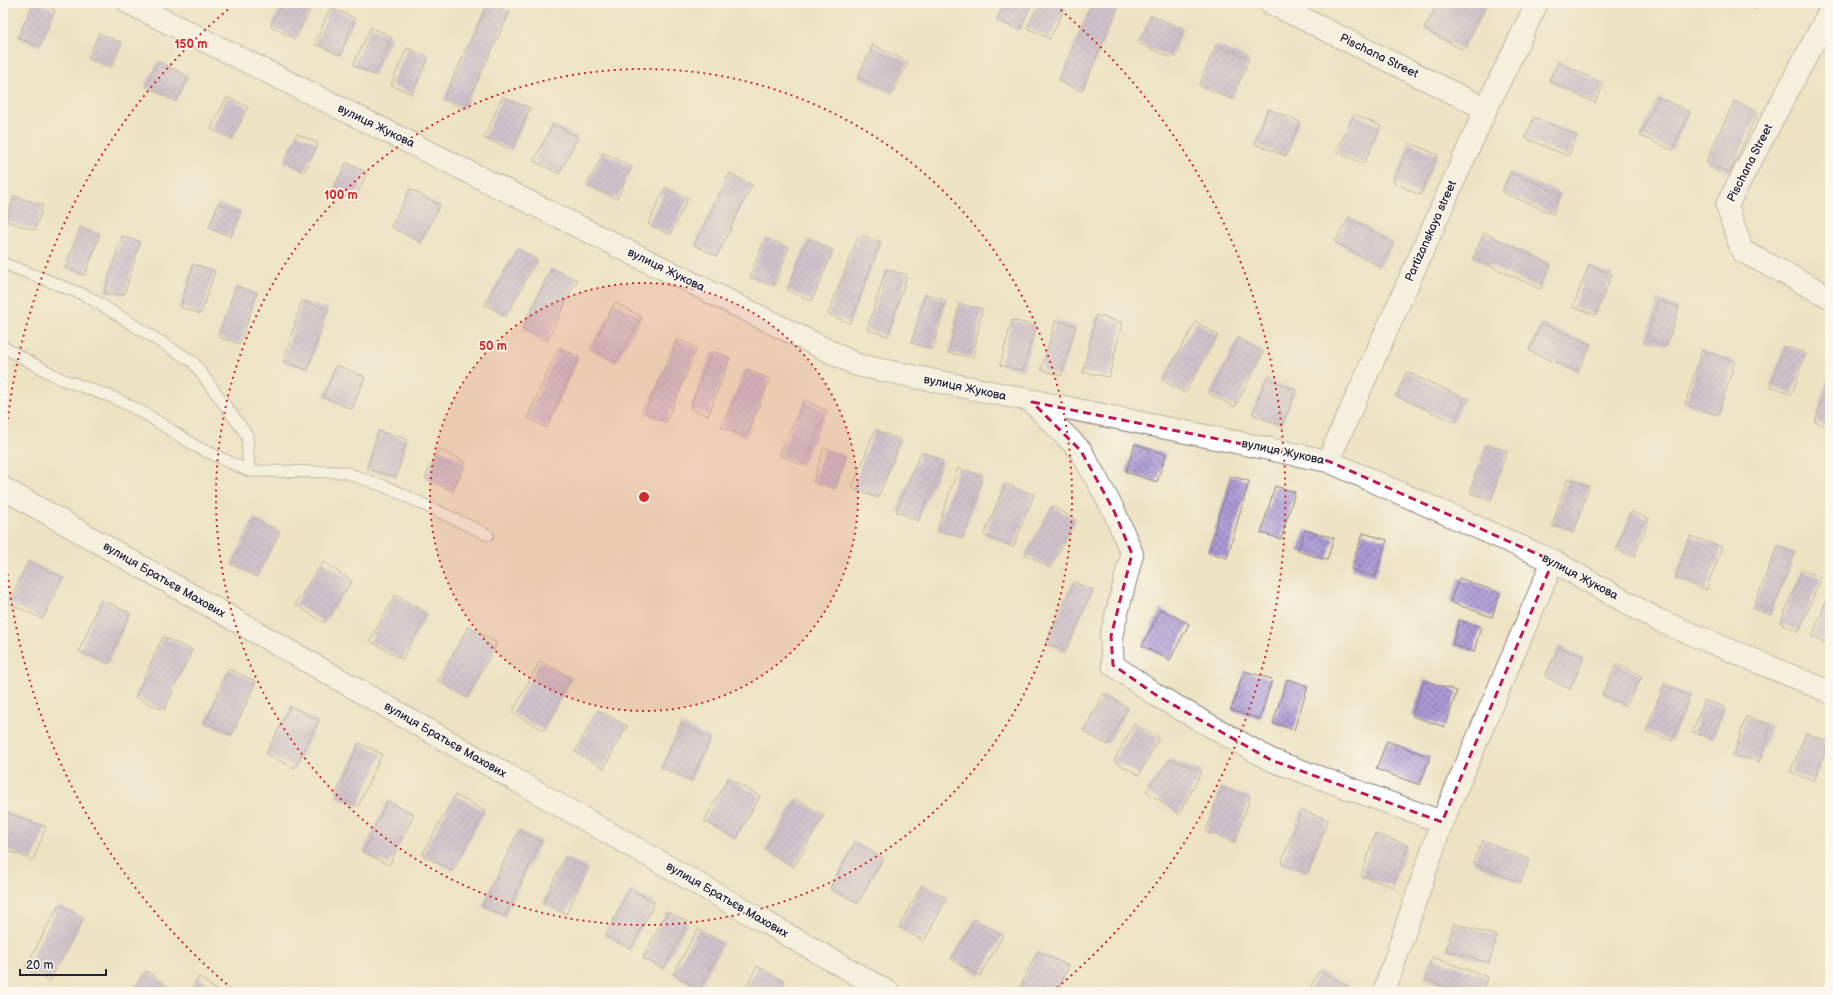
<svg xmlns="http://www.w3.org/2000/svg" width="1833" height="995" font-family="'Balsamiq Sans',sans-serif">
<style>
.building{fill:url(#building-cross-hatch)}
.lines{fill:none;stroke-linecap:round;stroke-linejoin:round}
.service-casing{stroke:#88827e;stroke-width:13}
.minor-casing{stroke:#88827e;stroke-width:24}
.service{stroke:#fff;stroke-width:11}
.minor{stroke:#fff;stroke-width:22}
.marked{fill:none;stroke:#c2185b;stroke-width:3;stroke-dasharray:8 5;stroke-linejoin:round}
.ring{fill:none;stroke:#d62828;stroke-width:2;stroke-dasharray:2 4}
.labels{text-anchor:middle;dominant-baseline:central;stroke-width:3.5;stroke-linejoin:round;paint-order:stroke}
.street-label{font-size:12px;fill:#22223b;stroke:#fbf7ec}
.centre{fill:#d62828;stroke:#fbf7ec;stroke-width:2}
.ring-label{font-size:12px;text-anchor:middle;font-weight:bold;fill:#d62828;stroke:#fbf7ec;stroke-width:3.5;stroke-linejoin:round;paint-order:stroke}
</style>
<defs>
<pattern id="building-cross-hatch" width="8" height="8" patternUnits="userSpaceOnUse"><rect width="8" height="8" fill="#aa9ad5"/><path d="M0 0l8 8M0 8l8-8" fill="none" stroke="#8a7dae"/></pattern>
</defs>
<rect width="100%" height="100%" fill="#fbf7ec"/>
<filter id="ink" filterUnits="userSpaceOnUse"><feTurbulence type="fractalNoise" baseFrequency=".025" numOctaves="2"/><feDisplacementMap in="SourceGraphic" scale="8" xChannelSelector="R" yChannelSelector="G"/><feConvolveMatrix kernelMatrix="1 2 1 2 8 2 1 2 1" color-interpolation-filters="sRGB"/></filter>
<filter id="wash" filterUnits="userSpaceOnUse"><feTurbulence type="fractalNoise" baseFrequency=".012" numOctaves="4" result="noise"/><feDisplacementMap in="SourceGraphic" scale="16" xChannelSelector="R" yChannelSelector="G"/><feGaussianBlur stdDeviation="0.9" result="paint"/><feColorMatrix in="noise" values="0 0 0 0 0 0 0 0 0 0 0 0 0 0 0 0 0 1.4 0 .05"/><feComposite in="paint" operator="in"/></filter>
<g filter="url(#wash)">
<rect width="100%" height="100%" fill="#ede2c2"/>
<g id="blocks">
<!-- building -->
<path class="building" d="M33,3H39L55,10L40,47L18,38Z
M282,3H314L295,39L271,26Z
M488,3L510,12L464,109L443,99Z
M1005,3H1032L1020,30L997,20Z
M1039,3H1067L1050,39L1027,28Z
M1092,3H1120L1082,91L1059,81Z
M1438,3H1488L1463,50L1424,29Z
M1744,3H1759L1755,9Z
M1804,3H1813L1811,7Z
M330,8L355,18L340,55L315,44Z
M1151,15L1184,29L1171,58L1138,43Z
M371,27L392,37L374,75L353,65Z
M99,33L122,43L111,68L88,58Z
M873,45L908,62L892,94L858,77Z
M1216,45L1249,59L1232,99L1199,85Z
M407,48L429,57L412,94L391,85Z
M158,61L189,77L176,101L145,86Z
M1558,62L1604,84L1595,103L1549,81Z
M227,97L248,107L232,139L211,129Z
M502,97L530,108L512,150L484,138Z
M1658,97L1690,112L1673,150L1640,136Z
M1734,101L1758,112L1730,173L1706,162Z
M1268,109L1300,122L1286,156L1255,144Z
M1354,114L1381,126L1364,164L1337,152Z
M1534,117L1577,135L1568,156L1525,138Z
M553,124L578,137L559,174L534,161Z
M297,134L318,143L304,172L284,162Z
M1410,143L1438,155L1420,195L1393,182Z
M603,153L632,167L617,199L587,186Z
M346,163L367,172L355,199L333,190Z
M1510,172L1561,194L1553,214L1502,192Z
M730,173L752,185L717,256L694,245Z
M665,188L688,198L670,235L648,224Z
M410,189L440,205L421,243L391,227Z
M14,196L43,205L35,230L6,221Z
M218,203L241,212L231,237L209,228Z
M1349,217L1394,243L1380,267L1335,242Z
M80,227L100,234L85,275L65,268Z
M1484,233L1551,264L1540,289L1473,258Z
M859,234L881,242L850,323L828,314Z
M122,236L140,242L124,295L104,293Z
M765,238L789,247L774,286L750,277Z
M808,239L833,250L812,301L787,290Z
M517,248L537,260L506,316L485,304Z
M193,264L215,271L201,314L180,307Z
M1589,265L1612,274L1596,315L1573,307Z
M551,268L577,280L547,341L522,329Z
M886,269L907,275L888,336L867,330Z
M236,286L257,293L240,344L218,337Z
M925,294L946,300L933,349L911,343Z
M1658,300L1679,307L1667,346L1646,339Z
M302,301L328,309L308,370L283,362Z
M615,303L642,317L616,363L590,349Z
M959,304L982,309L973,357L949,353Z
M1096,315L1122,323L1109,377L1083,372Z
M1012,320L1036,326L1023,371L1000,365Z
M1056,320L1076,326L1061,376L1041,369Z
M1196,322L1218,335L1185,393L1162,380Z
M1541,323L1591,344L1578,372L1529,351Z
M1238,338L1263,352L1235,407L1209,394Z
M677,339L697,348L666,422L645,413Z
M1784,346L1806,353L1792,394L1770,386Z
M559,348L579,357L547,428L527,418Z
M1702,350L1735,361L1718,415L1685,404Z
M712,351L730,358L708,416L690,408Z
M337,365L365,377L352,409L323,397Z
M746,369L770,379L746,437L721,427Z
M1830,370V427L1815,422Z
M1406,372L1465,398L1454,422L1396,396Z
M1266,378L1296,390L1282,426L1252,414Z
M805,400L827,411L802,465L779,455Z
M875,430L901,440L878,498L852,488Z
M378,431L407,439L396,477L367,469Z
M1135,444L1166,454L1157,482L1126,472Z
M1486,444L1507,451L1491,500L1470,493Z
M824,448L846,456L835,489L813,482Z
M439,449L466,462L453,491L425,478Z
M921,452L943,461L918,521L896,511Z
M958,468L983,476L963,538L937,530Z
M1231,476L1249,481L1227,558L1208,552Z
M1568,478L1589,486L1574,532L1552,525Z
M1005,484L1034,495L1013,547L984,535Z
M1275,486L1295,492L1281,539L1261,533Z
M1052,506L1076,520L1050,568L1025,554Z
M1631,512L1649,519L1634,557L1616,549Z
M254,518L280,532L257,577L231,564Z
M1305,530L1334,538L1327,560L1298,551Z
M1363,533L1387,540L1375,577L1351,569Z
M1690,536L1722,547L1706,590L1675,578Z
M1777,546L1795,553L1771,615L1753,609Z
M28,561L63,577L43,619L8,603Z
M323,562L352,581L324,623L295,604Z
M1802,570L1821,578L1799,631L1780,623Z
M1459,578L1500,593L1492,617L1450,602Z
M1073,582L1093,590L1065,652L1046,643Z
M1830,591V644L1812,637Z
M395,595L428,614L402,659L370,641Z
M101,600L130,613L108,664L79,651Z
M1161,609L1189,624L1170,660L1142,646Z
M1459,620L1481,627L1474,652L1452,645Z
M468,627L497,643L467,698L438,681Z
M163,637L192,650L164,710L135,697Z
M1559,646L1584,658L1570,689L1545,677Z
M540,661L572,678L544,730L512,713Z
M1617,663L1642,676L1626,706L1602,694Z
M228,669L256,681L232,735L205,723Z
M1244,671L1272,679L1260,719L1231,710Z
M1287,679L1308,686L1294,730L1273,723Z
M1424,680L1457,691L1445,727L1412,716Z
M1664,685L1690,696L1672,741L1646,731Z
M1104,694L1128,708L1108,745L1083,731Z
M1704,700L1725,707L1713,739L1693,732Z
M290,706L319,720L295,768L266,754Z
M598,710L627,726L604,768L575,752Z
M1746,717L1771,725L1759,762L1734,755Z
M681,724L711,738L691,781L661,767Z
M1134,724L1159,738L1139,775L1114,761Z
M1806,733L1829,742L1814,781L1790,772Z
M1387,741L1430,757L1420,785L1376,769Z
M359,743L382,754L358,806L335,796Z
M1170,759L1202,771L1179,814L1146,791Z
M728,778L760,796L736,839L704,821Z
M1221,787L1250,797L1235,842L1206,832Z
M455,795L485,811L453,871L422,855Z
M795,799L824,815L794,867L765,850Z
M387,801L414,814L389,865L363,852Z
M1301,810L1328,820L1308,873L1281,864Z
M3,811L46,827L33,860L3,849Z
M519,830L541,841L505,917L482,906Z
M1375,834L1408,845L1393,887L1361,876Z
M1483,840L1530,860L1520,883L1473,863Z
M855,842L883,858L858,903L830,888Z
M565,857L588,868L566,914L543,903Z
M922,885L947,898L924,941L899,927Z
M630,889L655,902L631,949L605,936Z
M59,905L84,918L50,981L25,968Z
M667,912L688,922L664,969L643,958Z
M975,919L1003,935L980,976L951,959Z
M1454,923L1497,936L1489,963L1446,950Z
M698,929L724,943L699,989L673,974Z
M1037,951L1069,966L1057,992L1018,991Z
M1432,957L1487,977L1482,992H1460L1424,979Z
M757,966L785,982L780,992H743Z
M147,971L172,990L170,992H131Z
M1319,971L1349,986L1346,992H1308Z
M199,977L219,992H188Z"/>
</g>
</g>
<g filter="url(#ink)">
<use href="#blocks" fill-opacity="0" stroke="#88827e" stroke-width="1"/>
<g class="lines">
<defs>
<path id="service" d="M3,263L87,296L193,362L247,435L249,471
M3,347L61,379L112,397L144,413L197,447L249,471L344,472L389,488L488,535"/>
<path id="minor" d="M129,3L857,365L1328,461L1553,561L1658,620L1830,692
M1271,3L1486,109
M1830,11L1727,205L1742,251L1830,297
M1032,402L1081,451L1114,511L1132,554L1111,636L1113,665L1156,695L1271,760L1442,822
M1328,461L1486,109L1537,3
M3,488L888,992
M1384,992L1442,822L1553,561"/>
</defs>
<!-- service casing -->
<use href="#service" class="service-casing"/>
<!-- minor casing -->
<use href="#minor" class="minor-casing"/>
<!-- service -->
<use href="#service" class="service"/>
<!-- minor -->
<use href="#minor" class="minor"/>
</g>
</g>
<!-- marked area -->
<path d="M0 0H1833V995H0ZM1032,402L1328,461L1553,561L1442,822L1271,760L1156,695L1113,665L1111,636L1132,554L1114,511L1081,451Z" fill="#ede2c2" fill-opacity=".55" fill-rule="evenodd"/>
<path class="marked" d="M1032,402L1328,461L1553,561L1442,822L1271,760L1156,695L1113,665L1111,636L1132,554L1114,511L1081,451Z"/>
<!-- distance rings -->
<circle cx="644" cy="497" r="214" fill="#d62828" fill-opacity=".12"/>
<g class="ring">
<circle cx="644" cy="497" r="214"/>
<circle cx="644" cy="497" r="428"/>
<path d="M236 992A641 641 0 0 1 3 503M3 491A641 641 0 0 1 232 6M1056 6A641 641 0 0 1 1052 992"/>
</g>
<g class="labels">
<!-- street labels -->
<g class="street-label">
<text transform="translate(1379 56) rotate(26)">Pischana Street</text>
<text transform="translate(376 126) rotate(26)">вулиця Жукова</text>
<text transform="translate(1750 163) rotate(-63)">Pischana Street</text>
<text transform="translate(1431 231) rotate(-66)">Partizanskaya street</text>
<text transform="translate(666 270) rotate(26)">вулиця Жукова</text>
<text transform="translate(965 388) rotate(12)">вулиця Жукова</text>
<text transform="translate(1283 452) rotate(12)">вулиця Жукова</text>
<text transform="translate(1580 577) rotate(28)">вулиця Жукова</text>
<text transform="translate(164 580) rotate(30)">вулиця Братьєв Махових</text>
<text transform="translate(445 740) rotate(30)">вулиця Братьєв Махових</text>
<text transform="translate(727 900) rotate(30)">вулиця Братьєв Махових</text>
</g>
</g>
<circle cx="644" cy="497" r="6" class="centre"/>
<g class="ring-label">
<text x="191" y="48">150 m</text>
<text x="341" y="199">100 m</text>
<text x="493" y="350">50 m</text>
</g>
<!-- margin -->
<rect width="1833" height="995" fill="none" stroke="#fbf7ec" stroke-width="16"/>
<!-- scale -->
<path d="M20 969v6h86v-6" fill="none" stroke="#22223b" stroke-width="2"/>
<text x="26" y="969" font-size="12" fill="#22223b" stroke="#fbf7ec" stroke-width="3" paint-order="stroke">20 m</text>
</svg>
